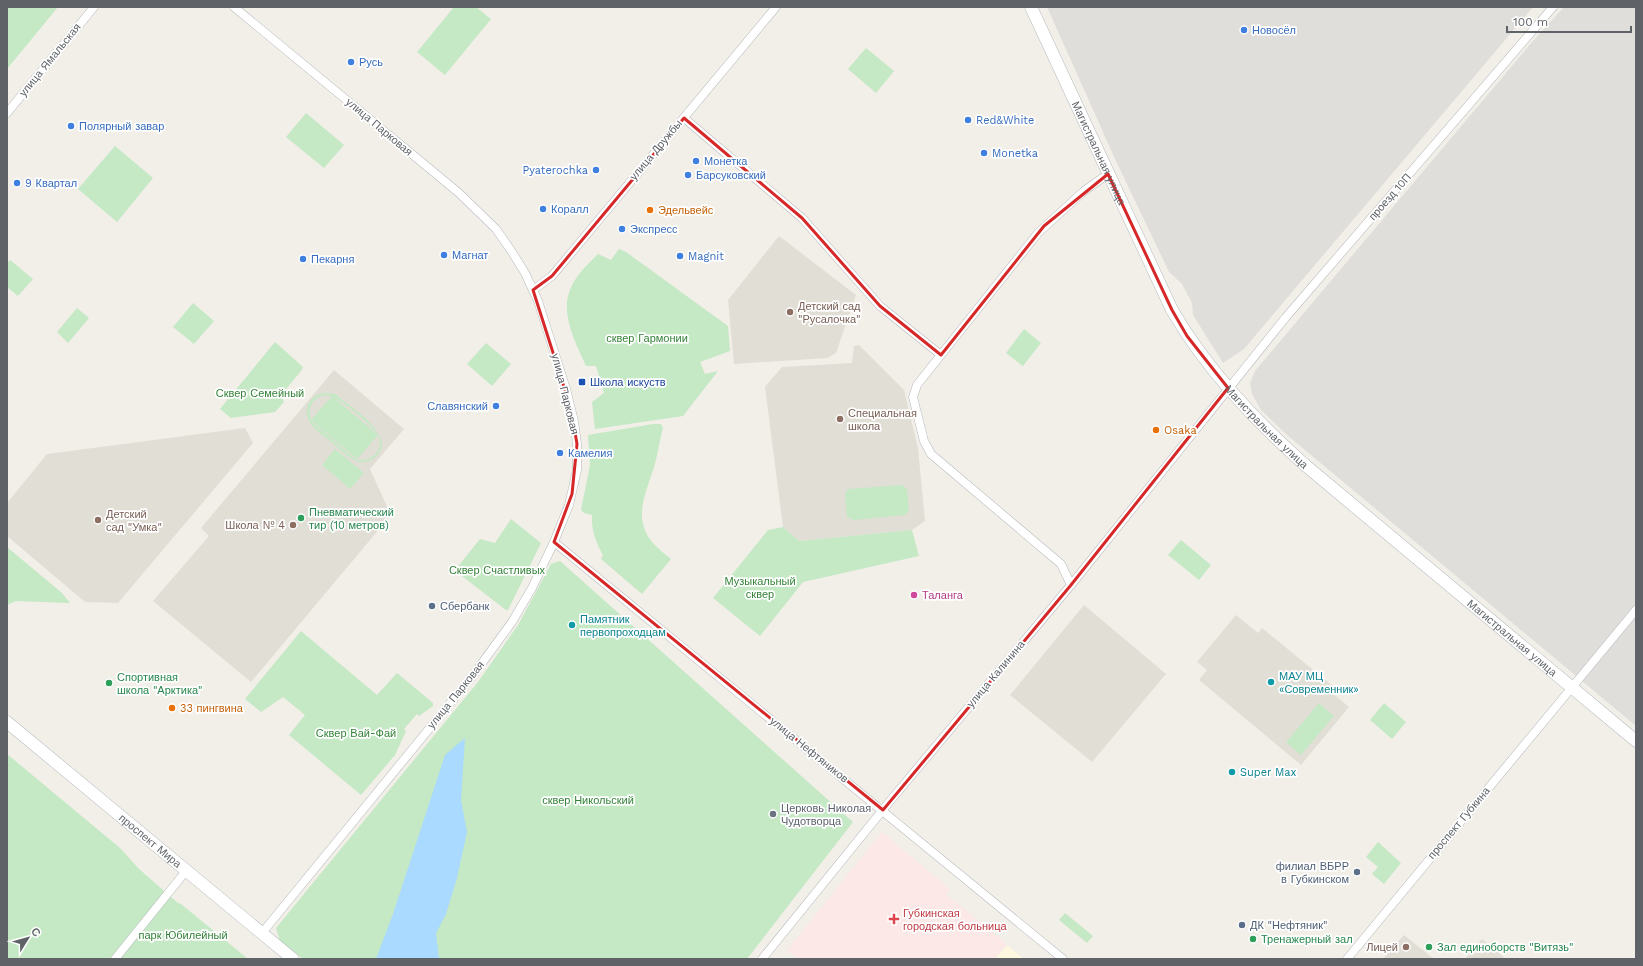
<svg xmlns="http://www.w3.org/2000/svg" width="1643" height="966" font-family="'Work Sans',sans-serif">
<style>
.commercial{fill:#fef7e0}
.industrial{fill:#e0deda}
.education{fill:#e1ded6}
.medical{fill:#fce8e6}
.green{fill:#c5e8c5;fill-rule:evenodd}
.water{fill:#aadaff}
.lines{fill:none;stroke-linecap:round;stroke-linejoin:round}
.minor-casing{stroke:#b5b8bc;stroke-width:9}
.secondary-casing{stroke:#b6babf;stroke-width:13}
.minor{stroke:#fff;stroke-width:8}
.secondary{stroke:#fff;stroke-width:12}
.marked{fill:none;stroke:#d62828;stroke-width:3;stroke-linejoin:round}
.shop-dot{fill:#3f7fe0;stroke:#fff;stroke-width:1.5}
.food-dot{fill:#e8710a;stroke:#fff;stroke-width:1.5}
.education-dot{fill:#8d6e63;stroke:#fff;stroke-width:1.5}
.transit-dot{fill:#1a4fb4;stroke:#fff;stroke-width:1.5}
.leisure-dot{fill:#2e9e5b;stroke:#fff;stroke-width:1.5}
.hotel-dot{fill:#d1479c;stroke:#fff;stroke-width:1.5}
.service-dot{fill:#5c6f8a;stroke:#fff;stroke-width:1.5}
.culture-dot{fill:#0f9aa8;stroke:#fff;stroke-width:1.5}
.worship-dot{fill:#6b7280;stroke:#fff;stroke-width:1.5}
.health-dot{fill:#e0444e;stroke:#fff;stroke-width:1.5}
.labels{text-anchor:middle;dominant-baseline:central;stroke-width:3.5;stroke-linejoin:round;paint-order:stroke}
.shop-label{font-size:11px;fill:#366cbe;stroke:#fff;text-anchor:start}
.street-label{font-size:11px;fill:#5f6368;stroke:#fff}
.food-label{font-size:11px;fill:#c56008;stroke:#fff;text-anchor:start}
.education-label{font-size:11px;fill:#785e54;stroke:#fff;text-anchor:start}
.park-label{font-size:11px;fill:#348238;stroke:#fff}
.transit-label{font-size:11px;fill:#164399;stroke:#fff;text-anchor:start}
.leisure-label{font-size:11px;fill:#27864d;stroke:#fff;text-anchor:start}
.hotel-label{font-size:11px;fill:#b23c85;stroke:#fff;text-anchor:start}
.service-label{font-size:11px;fill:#4e5e75;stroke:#fff;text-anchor:start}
.culture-label{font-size:11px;fill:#0d838f;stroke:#fff;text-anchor:start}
.worship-label{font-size:11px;fill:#5b616d;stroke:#fff;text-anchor:start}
.health-label{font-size:11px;fill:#be3a42;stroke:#fff;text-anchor:start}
</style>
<rect width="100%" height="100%" fill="#f1efe8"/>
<!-- commercial -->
<path class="commercial" d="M1007,945L1008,946L1024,959H995Z"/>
<!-- industrial -->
<path class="industrial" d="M1047,7H1533L1244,349L1223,363L1193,315L1192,303L1182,284L1169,272L1116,161Z
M1564,7H1636V726L1287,435L1261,410L1252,394L1250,383L1255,371L1532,42Z"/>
<!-- education -->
<path class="education" d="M779,236L856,295L836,353L827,358L734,364L728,300Z
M859,345L904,390L918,448L925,521L912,530L799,541L783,527L765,387L782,367L852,363L854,346Z
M334,370L404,429L370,469L391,515L251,682L153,601L209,536L201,528Z
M245,428L253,443L118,603L85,602L7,536V503L47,454Z
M1084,605L1166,674L1092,762L1010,695Z
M1236,615L1258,633L1262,628L1334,687L1331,692L1349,707L1301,765L1199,680L1207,670L1197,662Z
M1404,935L1434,959H1383Z
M1482,939L1506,959H1465Z"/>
<!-- medical -->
<path class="medical" d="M882,832L950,889L946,894L1007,944L994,959H798L787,950Z"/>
<!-- green -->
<path class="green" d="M7,7H58L7,69Z
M454,7H476L491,19L445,75L417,52Z
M866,48L894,71L876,93L848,69Z
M306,113L344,145L324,168L286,137Z
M115,146L153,178L117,222L78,189Z
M619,249L626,252L728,326L730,351L700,362L705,374L718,371L683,416L595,429L592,402L604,393L596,366H586C576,344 560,314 570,290C575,276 588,264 598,254L611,260Z
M10,260L33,279L18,296L7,287V263Z
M193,303L214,321L194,344L173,327Z
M77,308L89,318L68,343L57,332Z
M1024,329L1041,343L1023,366L1006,353Z
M275,342L303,367L301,371L281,395L284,402L275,412L231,418L220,409Z
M486,343L511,364L492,386L467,364Z
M325,393L335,394L339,397C352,408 387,430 381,449C378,457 369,463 360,462C350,460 342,451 335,445C323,435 301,423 308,405C311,398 317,394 325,393ZM325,395C338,395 368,422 377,433C386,449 372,464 355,459L312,422C306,410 311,398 325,395Z
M332,396L378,435L357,459L311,420Z
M653,424H661L663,428C659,441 658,455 654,467C646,493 632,519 653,543C658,549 665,554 671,559L642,594L601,559L603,555C596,543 591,529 592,515L584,513L581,510L590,465L588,435Z
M335,449L364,473L350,489L322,465Z
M902,485L907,489L909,510L905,515L854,520L847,517L845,494L848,489Z
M511,519L541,543L508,610H506L458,573L456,569L480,539L495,543Z
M783,527L799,541L912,530L919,556L803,582L760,636L713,598L768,530Z
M1181,540L1211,565L1199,580L1168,555Z
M7,547L62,593L70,603L16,601L7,605Z
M560,561L853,822L747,959H303L280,941L276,928L478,682L518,625L551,564Z
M301,631L377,695L397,673L433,703V706L419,716L417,714L404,729L406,731L395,755L361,795L289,735L305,715L283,697L261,712L245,699Z
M1319,703L1334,716L1301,755L1286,742Z
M1384,703L1406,722L1392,739L1370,720Z
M7,754L120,848L139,869L178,903L181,904L248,959H7Z
M1378,842L1401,863L1384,884L1372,874L1378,867L1366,857Z
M1065,913L1093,936L1087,943L1059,920Z"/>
<!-- water -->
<path class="water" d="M465,738L461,800L467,832L457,878L446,914L436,933L439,959H376L393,914L445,755Z"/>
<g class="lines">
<defs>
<path id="minor" d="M234,7L459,193L496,229L512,252L525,273L538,301L566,389L574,421L577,444V470L569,505L554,542L532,588L512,622L474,674L262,933
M7,113L94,7
M684,118L802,218L880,306L941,355
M533,290L552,276L776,7
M554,542L1063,959
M1071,585L1061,564L931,454L924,441L913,397L917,385L1038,233L1084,191L1108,174
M115,959L186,871
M762,959L890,801L1071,585L1286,317L1553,7
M1347,959L1636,610"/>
<g id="secondary">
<path id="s1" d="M1031,7L1172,310C1207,370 1254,419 1305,465L1636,741"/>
<path id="s2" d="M7,722L293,959"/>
</g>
</defs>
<!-- minor casing -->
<use href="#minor" class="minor-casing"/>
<!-- secondary casing -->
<use href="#secondary" class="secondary-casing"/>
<!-- minor -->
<use href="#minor" class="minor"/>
<!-- secondary -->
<use href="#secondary" class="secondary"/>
</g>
<!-- marked area -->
<path class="marked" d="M684,118L802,218L880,306L941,355L1044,226L1108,174L1172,310L1187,336L1228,388L1071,585L883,810L554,542L572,494L577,444L571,409L533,290L552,276Z"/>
<!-- markers -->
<g class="shop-dot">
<circle cx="1244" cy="30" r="4"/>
<circle cx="351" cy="62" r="4"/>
<circle cx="968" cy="120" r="4"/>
<circle cx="71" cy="126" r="4"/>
<circle cx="984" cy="153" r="4"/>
<circle cx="696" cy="161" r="4"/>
<circle cx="596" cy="170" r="4"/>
<circle cx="688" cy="175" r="4"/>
<circle cx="17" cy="183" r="4"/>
<circle cx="543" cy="209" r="4"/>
<circle cx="622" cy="229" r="4"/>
<circle cx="444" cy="255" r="4"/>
<circle cx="680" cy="256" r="4"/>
<circle cx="303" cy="259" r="4"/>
<circle cx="496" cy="406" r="4"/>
<circle cx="560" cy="453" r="4"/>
</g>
<g class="food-dot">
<circle cx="650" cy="210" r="4"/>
<circle cx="1156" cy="430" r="4"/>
<circle cx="172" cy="708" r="4"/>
</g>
<g class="education-dot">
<circle cx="790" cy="312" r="4"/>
<circle cx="840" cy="419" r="4"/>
<circle cx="98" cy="520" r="4"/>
<circle cx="293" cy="525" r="4"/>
<circle cx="1406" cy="947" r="4"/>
</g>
<rect class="transit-dot" x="578" y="378" width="8" height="8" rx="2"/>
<g class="leisure-dot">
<circle cx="301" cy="518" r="4"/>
<circle cx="109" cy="683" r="4"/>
<circle cx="1253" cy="939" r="4"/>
<circle cx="1429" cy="947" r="4"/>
</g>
<circle class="hotel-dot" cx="914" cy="595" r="4"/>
<g class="service-dot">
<circle cx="432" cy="606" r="4"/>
<circle cx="1357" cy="872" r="4"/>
<circle cx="1242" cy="925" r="4"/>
</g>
<g class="culture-dot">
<circle cx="572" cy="625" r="4"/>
<circle cx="1271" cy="682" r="4"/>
<circle cx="1232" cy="772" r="4"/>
</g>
<circle class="worship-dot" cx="773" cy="814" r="4"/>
<path class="health-dot" d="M892 913h4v4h4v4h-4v4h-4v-4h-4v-4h4z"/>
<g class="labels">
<!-- shop labels -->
<g class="shop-label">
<text x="1252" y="30">Новосёл</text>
<text x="359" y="62">Русь</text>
<text x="976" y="120">Red&amp;White</text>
<text x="79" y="126">Полярный завар</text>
<text x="992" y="153">Monetka</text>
<text x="704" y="161">Монетка</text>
<text x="588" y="170" text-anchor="end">Pyaterochka</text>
<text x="696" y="175">Барсуковский</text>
<text x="25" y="183">9 Квартал</text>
<text x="551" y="209">Коралл</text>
<text x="630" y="229">Экспресс</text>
<text x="452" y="255">Магнат</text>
<text x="688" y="256">Magnit</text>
<text x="311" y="259">Пекарня</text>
<text x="488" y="406" text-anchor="end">Славянский</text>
<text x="568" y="453">Камелия</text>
</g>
<!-- street labels -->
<g class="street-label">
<text transform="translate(50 60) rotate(-51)">улица Ямальская</text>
<text transform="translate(379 127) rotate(40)">улица Парковая</text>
<text transform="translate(656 150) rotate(-50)">улица Дружбы</text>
<text stroke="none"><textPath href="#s1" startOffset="161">Магистральная улица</textPath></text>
<text transform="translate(1390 197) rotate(-49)">проезд 10П</text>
<text transform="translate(565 394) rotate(76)">улица Парковая</text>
<text stroke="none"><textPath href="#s1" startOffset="485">Магистральная улица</textPath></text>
<text stroke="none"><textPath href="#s1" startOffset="809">Магистральная улица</textPath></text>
<text transform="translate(996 674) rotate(-50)">улица Калинина</text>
<text transform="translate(456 695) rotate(-51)">улица Парковая</text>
<text transform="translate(809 750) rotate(39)">улица Нефтяников</text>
<text transform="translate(1459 823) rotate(-50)">проспект Губкина</text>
<text stroke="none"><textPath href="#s2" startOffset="186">проспект Мира</textPath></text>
</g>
<!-- food labels -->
<g class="food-label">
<text x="658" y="210">Эдельвейс</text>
<text x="1164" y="430">Osaka</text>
<text x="180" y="708">33 пингвина</text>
</g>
<!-- education labels -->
<g class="education-label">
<text x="798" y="306">Детский сад<tspan x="798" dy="13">"Русалочка"</tspan></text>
<text x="848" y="413">Специальная<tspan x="848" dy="13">школа</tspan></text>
<text x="106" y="514">Детский<tspan x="106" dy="13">сад "Умка"</tspan></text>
<text x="285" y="525" text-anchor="end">Школа № 4</text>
<text x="1398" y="947" text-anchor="end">Лицей</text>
</g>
<!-- park labels -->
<g class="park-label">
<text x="647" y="338">сквер Гармонии</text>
<text x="260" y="393">Сквер Семейный</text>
<text x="497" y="570">Сквер Счастливых</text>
<text x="760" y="581">Музыкальный<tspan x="760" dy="13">сквер</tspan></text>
<text x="356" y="733">Сквер Вай-Фай</text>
<text x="588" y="800">сквер Никольский</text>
<text x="183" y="935">парк Юбилейный</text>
</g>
<!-- transit labels -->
<g class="transit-label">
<text x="590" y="382">Школа искуств</text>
</g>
<!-- leisure labels -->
<g class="leisure-label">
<text x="309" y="512">Пневматический<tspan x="309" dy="13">тир (10 метров)</tspan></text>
<text x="117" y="677">Спортивная<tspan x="117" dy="13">школа "Арктика"</tspan></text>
<text x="1261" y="939">Тренажерный зал</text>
<text x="1437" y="947">Зал единоборств "Витязь"</text>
</g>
<!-- hotel labels -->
<g class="hotel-label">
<text x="922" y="595">Таланга</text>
</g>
<!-- service labels -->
<g class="service-label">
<text x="440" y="606">Сбербанк</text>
<text x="1349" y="866" text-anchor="end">филиал ВБРР<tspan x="1349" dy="13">в Губкинском</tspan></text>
<text x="1250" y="925">ДК "Нефтяник"</text>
</g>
<!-- culture labels -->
<g class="culture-label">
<text x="580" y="619">Памятник<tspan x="580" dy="13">первопроходцам</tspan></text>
<text x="1279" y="676">МАУ МЦ<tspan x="1279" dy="13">«Современник»</tspan></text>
<text x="1240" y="772">Super Max</text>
</g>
<!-- worship labels -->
<g class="worship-label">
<text x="781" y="808">Церковь Николая<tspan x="781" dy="13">Чудотворца</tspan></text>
</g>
<!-- health labels -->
<g class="health-label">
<text x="903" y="913">Губкинская<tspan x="903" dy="13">городская больница</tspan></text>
</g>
</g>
<!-- border -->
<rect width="1643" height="966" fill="none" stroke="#5f6368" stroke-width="16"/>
<!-- north arrow -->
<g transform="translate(28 938) rotate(53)" stroke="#ffffff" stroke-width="3" paint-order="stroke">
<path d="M0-3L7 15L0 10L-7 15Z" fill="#5f6368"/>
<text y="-6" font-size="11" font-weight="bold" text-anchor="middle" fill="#5f6368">С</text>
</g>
<!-- scale -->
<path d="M1507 26v6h124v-6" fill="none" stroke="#5f6368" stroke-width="2"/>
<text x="1513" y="26" font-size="12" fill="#5f6368" stroke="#ffffff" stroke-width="3" paint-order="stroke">100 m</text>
</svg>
